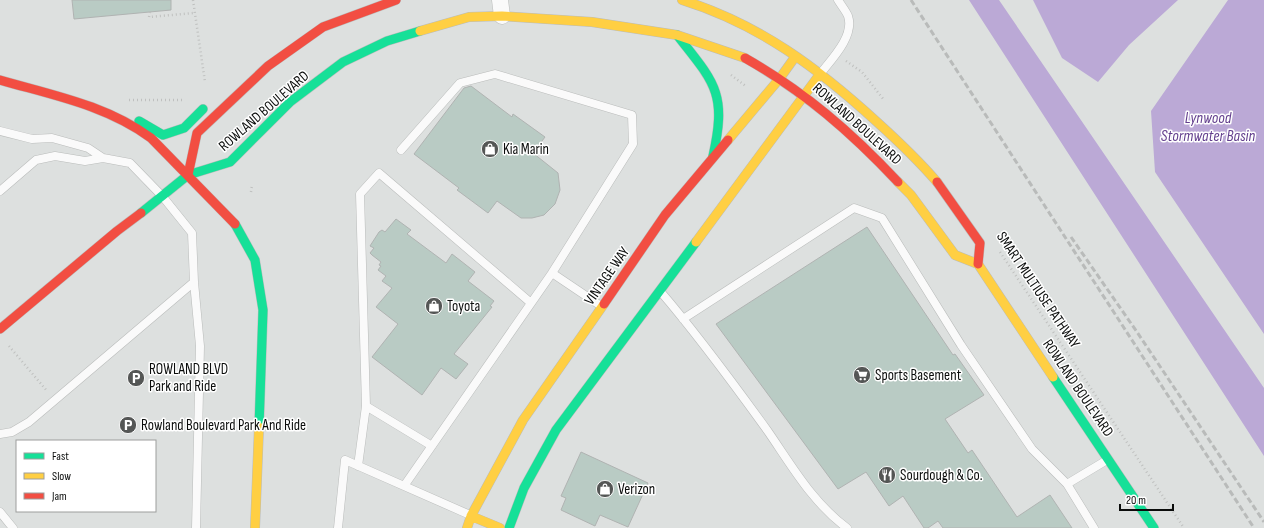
<svg xmlns="http://www.w3.org/2000/svg" width="1264" height="528" font-family="'Sofia Sans Condensed',sans-serif">
<style>
.water{fill:#bba9d6}
.building{fill:#b9cbc4;stroke:#b0b3b2}
.lines{fill:none;stroke-linecap:round;stroke-linejoin:round}
.lane-casing{stroke:#babcbb;stroke-width:9}
.street-casing{stroke:#babcbb;stroke-width:17}
.fast-casing{stroke:#babcbb;stroke-width:10}
.slow-casing{stroke:#babcbb;stroke-width:10}
.jam-casing{stroke:#babcbb;stroke-width:10}
.path{stroke:#bfc0bf;stroke-width:2.5;stroke-dasharray:1 3;stroke-linecap:butt}
.lane{stroke:#fafafa;stroke-width:8}
.street{stroke:#fafafa;stroke-width:16}
.fast{stroke:#16e098;stroke-width:9}
.slow{stroke:#ffcf43;stroke-width:9}
.jam{stroke:#f24e42;stroke-width:9}
.rail{stroke:#b9bbba;stroke-width:3;stroke-dasharray:6 3;stroke-linecap:butt}
.labels{text-anchor:middle;dominant-baseline:central;stroke-width:3;stroke-linejoin:round;paint-order:stroke}
.street-label{font-size:15px;fill:#0a0c0b;stroke:#fff}
.poi-label{font-size:15px;fill:#0a0c0b;stroke:#fff;text-anchor:start}
.water-label{font-size:16px;font-style:italic;fill:#623e8d;stroke:#fff}
</style>
<rect width="100%" height="100%" fill="#dde0df"/>
<!-- water -->
<path class="water" d="M969,0H999L1264,388V456Z
M1033,0H1178L1129,45L1098,82L1062,58Z
M1228,0H1264V334L1155,172L1151,111Z"/>
<!-- building -->
<path class="building" d="M72,0H171V10L74,19Z
M471,86L512,117L513,114L545,137L533,153L558,173L560,190L555,204L544,215L532,218H521L497,201L488,213L457,190L459,188L414,154L464,88Z
M396,219L411,230L407,234L446,263L452,254L475,272L468,281L494,301L490,306L492,307L454,354L468,364L456,379L441,368L422,395L372,357L398,324L376,307L392,288L382,281L386,276L378,270L381,266L379,265L381,262L372,255L370,253L374,248L370,246L379,232L382,230L385,232Z
M867,227L953,355L955,354L984,395L945,419L968,453L972,450L1017,517L1050,495L1072,528H943L938,521L928,528H924L903,496L889,506L866,472L838,489L716,324Z
M581,452L648,483L628,527L600,515L595,526L561,510L566,498L561,496Z"/>
<g class="lines">
<defs>
<path id="lane" d="M820,74C831,60 855,36 848,16C846,11 841,5 838,0
M0,131L32,139L52,138L88,148L103,158L130,163L163,197L192,233L194,282L200,346L196,528
M401,150L460,83L495,74L632,115L633,144L552,273
M0,191L36,160L55,156L85,161L103,158
M660,291C698,335 733,383 767,430C792,466 812,502 847,528
M683,319L854,208L882,218L961,345L1032,449L1067,484L1107,460
M0,434L12,432L29,422L194,282
M432,446L366,406L360,194L379,173L531,303
M358,466L366,406
M1067,484L1094,528
M404,486L552,273L601,306
M0,512L13,528
M338,528L345,460L470,515"/>
<path id="street" d="M500,0L502,16"/>
<path id="fast" d="M677,35C715,83 727,93 713,156
M139,121L163,135L184,128L203,109
M141,213L188,175L230,162L290,102L343,62L387,41L420,31
M235,224L255,260L263,310L259,427
M1053,377L1154,528
M509,528L524,488L556,430L696,242"/>
<path id="slow" d="M682,0C759,24 818,68 877,122C898,141 919,161 937,182
M420,31L469,17L502,16L592,22L677,35L745,58
M728,140L780,78L795,57
M898,182L911,195L955,255L978,264L1053,377
M696,242L820,74
M471,516L500,528
M255,528L259,427
M467,528L471,516L523,420L604,304"/>
<path id="jam" d="M745,58C805,92 851,132 898,182
M0,80C52,95 106,105 151,138L235,224
M188,175L197,133L268,66L323,27L396,0
M937,182L980,243L978,264
M604,304L665,215L728,140
M0,329L117,231L141,213"/>
</defs>
<!-- lane casing -->
<use href="#lane" class="lane-casing"/>
<!-- street casing -->
<use href="#street" class="street-casing"/>
<!-- fast casing -->
<use href="#fast" class="fast-casing"/>
<!-- slow casing -->
<use href="#slow" class="slow-casing"/>
<!-- jam casing -->
<use href="#jam" class="jam-casing"/>
<!-- path -->
<path class="path" d="M193,0L205,82
M150,12L149,17L194,13
M846,61L862,72L884,100
M731,75L747,87
M129,100H184
M251,192L252,185
M1000,252L1184,528
M9,346L47,391"/>
<!-- lane -->
<use href="#lane" class="lane"/>
<!-- street -->
<use href="#street" class="street"/>
<!-- fast -->
<use href="#fast" class="fast"/>
<!-- slow -->
<use href="#slow" class="slow"/>
<!-- jam -->
<use href="#jam" class="jam"/>
<!-- rail -->
<path class="rail" d="M911,0L1254,528
M1071,237L1137,332L1264,522"/>
</g>
<!-- icons -->
<defs>
<symbol id="shop-disc" viewBox="-11 -11 22 22"><circle r="9.5" fill="#545655" stroke="#fff"/><path d="M-5-2.5h2.3a2.7 3.5 0 0 1 5.4 0H5L5.5 6h-11ZM-1.5-2.5h3a1.5 2.3 0 0 0-3 0Z" fill="#fff"/></symbol>
<symbol id="supermarket-disc" viewBox="-11 -11 22 22"><circle r="9.5" fill="#545655" stroke="#fff"/><path d="M-6-5.5h2.5l.6 2H6L4.5 2H-2.5L-4.4-4H-6ZM-1.5 3.2a1.3 1.3 0 1 0 .1 0ZM3 3.2a1.3 1.3 0 1 0 .1 0Z" fill="#fff"/></symbol>
<symbol id="parking-disc" viewBox="-11 -11 22 22"><circle r="9.5" fill="#545655" stroke="#fff"/><path d="M-3.5-5.5H1a3.5 3.5 0 0 1 0 7H-1V5.5H-3.5ZM-1-3.4V-.6H.8a1.4 1.4 0 0 0 0-2.8Z" fill="#fff"/></symbol>
<symbol id="restaurant-disc" viewBox="-11 -11 22 22"><circle r="9.5" fill="#545655" stroke="#fff"/><path d="M-5-6h1v4h1v-4h1v4h1v-4h1v5L-1.5 .5V6h-2V.5L-5-1ZM5-6V6H3V1.5H1.5Q1.5-4 5-6Z" fill="#fff"/></symbol>
</defs>
<g fill-rule="evenodd">
<use href="#shop-disc" x="480" y="139" width="20" height="20"/>
<use href="#shop-disc" x="424" y="296" width="20" height="20"/>
<use href="#supermarket-disc" x="852" y="365" width="20" height="20"/>
<use href="#parking-disc" x="126" y="368" width="20" height="20"/>
<use href="#parking-disc" x="118" y="415" width="20" height="20"/>
<use href="#restaurant-disc" x="877" y="465" width="20" height="20"/>
<use href="#shop-disc" x="595" y="479" width="20" height="20"/>
</g>
<g class="labels">
<!-- street labels -->
<g class="street-label">
<text transform="translate(264 111) rotate(-41)">ROWLAND BOULEVARD</text>
<text transform="translate(857 124) rotate(42)">ROWLAND BOULEVARD</text>
<text transform="translate(607 276) rotate(-55)">VINTAGE WAY</text>
<text transform="translate(1038 290) rotate(56)">SMART MULTIUSE PATHWAY</text>
<text transform="translate(1078 388) rotate(56)">ROWLAND BOULEVARD</text>
</g>
<!-- poi labels -->
<g class="poi-label">
<text x="503" y="149">Kia Marin</text>
<text x="447" y="306">Toyota</text>
<text x="149" y="369">ROWLAND BLVD<tspan x="149" dy="17">Park and Ride</tspan></text>
<text x="875" y="375">Sports Basement</text>
<text x="141" y="425">Rowland Boulevard Park And Ride</text>
<text x="900" y="475">Sourdough &amp; Co.</text>
<text x="618" y="489">Verizon</text>
</g>
<!-- water labels -->
<g class="water-label">
<text x="1208" y="118">Lynwood<tspan x="1208" dy="18">Stormwater Basin</tspan></text>
</g>
</g>
<!-- legend -->
<rect x="16" y="440" width="140" height="72" fill="#ffffff" stroke="#9d9e9d"/>
<rect x="24" y="453" width="20" height="6" fill="#16e098" stroke="#9d9e9d"/>
<text x="52" y="460" font-size="12" fill="#0a0c0b">Fast</text>
<rect x="24" y="473" width="20" height="6" fill="#ffcf43" stroke="#9d9e9d"/>
<text x="52" y="480" font-size="12" fill="#0a0c0b">Slow</text>
<rect x="24" y="493" width="20" height="6" fill="#f24e42" stroke="#9d9e9d"/>
<text x="52" y="500" font-size="12" fill="#0a0c0b">Jam</text>
<!-- scale -->
<path d="M1120 504v6h53v-6" fill="none" stroke="#0a0c0b" stroke-width="2"/>
<text x="1126" y="504" font-size="12" fill="#0a0c0b" stroke="#ffffff" stroke-width="3" paint-order="stroke">20 m</text>
</svg>
